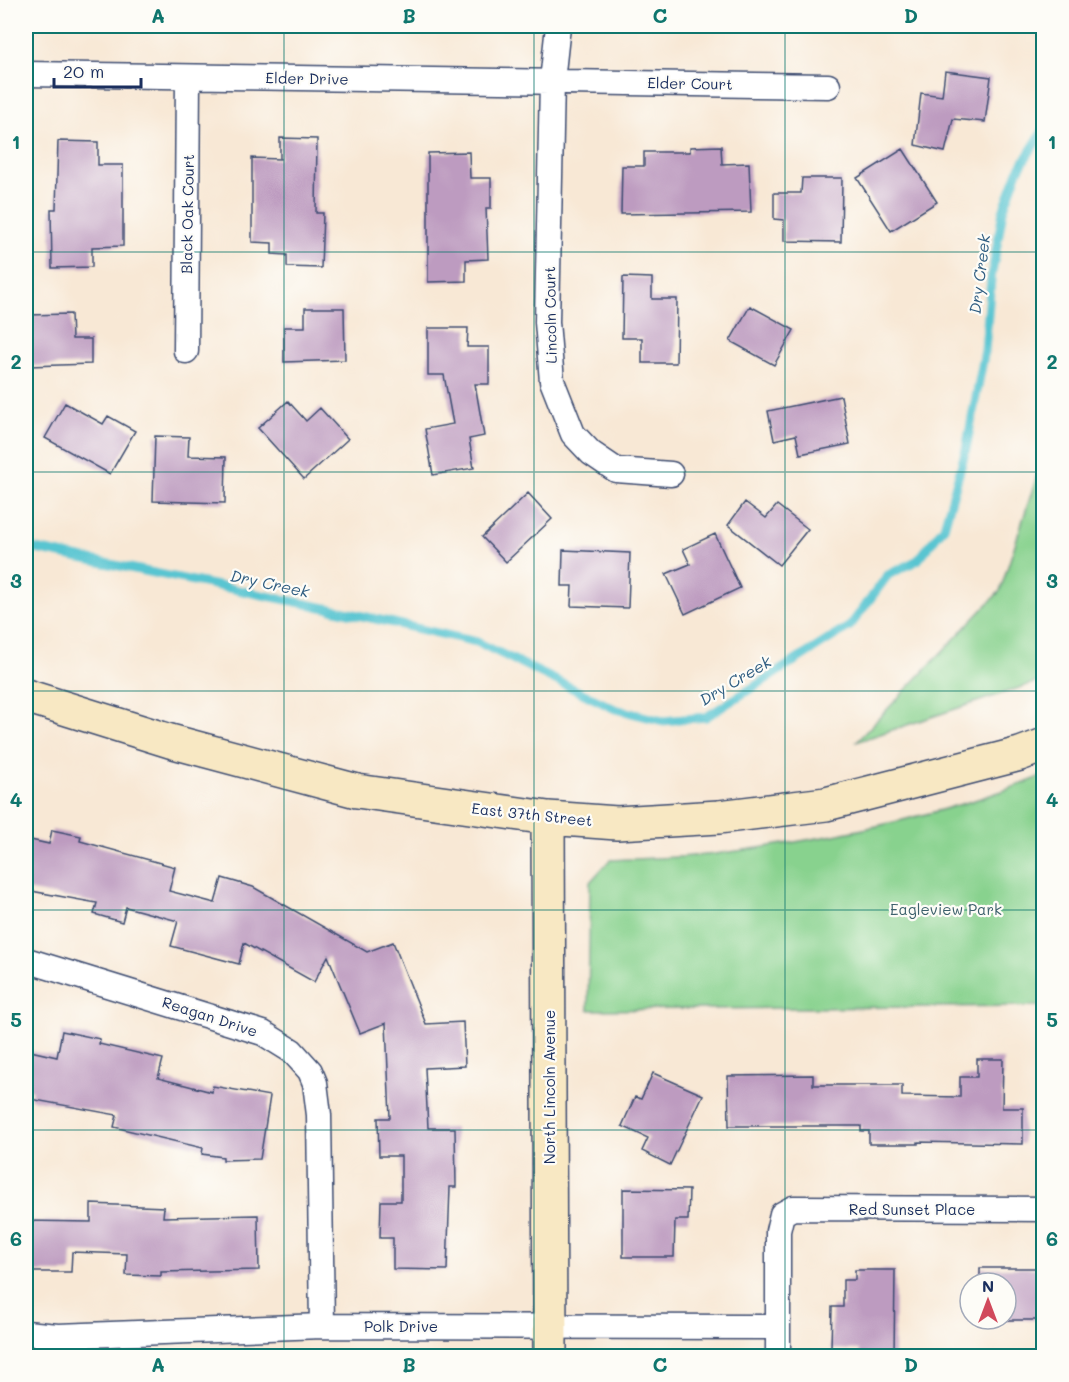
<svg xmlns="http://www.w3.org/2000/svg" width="1069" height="1382" font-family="Mali,sans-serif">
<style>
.green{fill:#88d28e;stroke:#528076;stroke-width:1.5}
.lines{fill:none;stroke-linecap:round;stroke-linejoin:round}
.stream{stroke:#59c5d1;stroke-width:9}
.building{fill:#bd9bc0}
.street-casing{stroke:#3c4b70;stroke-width:27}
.secondary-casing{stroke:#3c4b70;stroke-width:36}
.street{stroke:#fff;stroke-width:24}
.secondary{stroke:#f8e8c3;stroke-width:33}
.grid{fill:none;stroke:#0f766e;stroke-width:1.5;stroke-opacity:0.55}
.labels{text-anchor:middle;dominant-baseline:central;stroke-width:4.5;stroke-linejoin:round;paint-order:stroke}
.street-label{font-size:15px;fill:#1b2f5e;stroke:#fdfcf7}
.park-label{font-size:15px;fill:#3c606c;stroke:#fdfcf7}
.water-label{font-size:16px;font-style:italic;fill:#2e5c80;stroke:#fdfcf7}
.neatline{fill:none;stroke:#0f766e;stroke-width:2}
.grid-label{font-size:20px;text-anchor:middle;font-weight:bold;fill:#0f766e}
</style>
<rect width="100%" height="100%" fill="#fdfcf7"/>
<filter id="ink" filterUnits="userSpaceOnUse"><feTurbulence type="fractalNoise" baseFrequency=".0167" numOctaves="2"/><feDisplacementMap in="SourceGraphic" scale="12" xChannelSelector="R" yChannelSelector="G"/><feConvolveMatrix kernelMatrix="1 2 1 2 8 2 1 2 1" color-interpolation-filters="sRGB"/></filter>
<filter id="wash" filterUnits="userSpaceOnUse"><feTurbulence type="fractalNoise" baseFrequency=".008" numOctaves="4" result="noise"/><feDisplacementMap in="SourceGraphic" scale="24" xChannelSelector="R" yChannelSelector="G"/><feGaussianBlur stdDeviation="1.35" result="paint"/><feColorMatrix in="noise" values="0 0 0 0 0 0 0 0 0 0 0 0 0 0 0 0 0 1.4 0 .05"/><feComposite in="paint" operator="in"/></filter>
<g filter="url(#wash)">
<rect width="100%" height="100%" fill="#f8e8d5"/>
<!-- green -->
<path class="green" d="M1043,457V680L856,742L1000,591Z
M1043,776V1006L588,1010L590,882L610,860C645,858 681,858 715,854C825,840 940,817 1043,776Z"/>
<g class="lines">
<!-- stream -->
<path class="stream" d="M26,547L336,610L477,642L615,709L663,721L706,717L850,626L888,575L918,560L944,527L966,449L985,350L991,279L1003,211L1018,171L1044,129"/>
</g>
<g id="blocks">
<!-- building -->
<path class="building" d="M945,71L991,77L985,122L953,119L945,152L915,145L921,93L942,96Z
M280,138L317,139L316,213H323L321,268L287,267V255L272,254V243L252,242V158L280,159Z
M58,141L98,142V165H123V246L92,247V267L52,268L51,209H56Z
M721,146L722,164L749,163L751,212L621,214L622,166H644V152H690V147Z
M903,149L937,202L891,231L857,178Z
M469,152L470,178H491V208H486L488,259L466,260V281L428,282V153Z
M802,178H842L841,242L784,241V220L774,219V193H801Z
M623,277L652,278V299H677L676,363H642V338H622Z
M750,306L794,330L774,365L730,341Z
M305,308H344L345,360L284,362V327H305Z
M71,314L72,339H91V364L29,366L27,315Z
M428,328H468L467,347H489V384H475L484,436L469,439L474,468L433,475L425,429L453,424L444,375H428Z
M841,396L850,444L800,454L796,435L774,440L768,411Z
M288,401L306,421L320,408L348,439L304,479L258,428Z
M65,403L103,424L108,416L135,431L110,474L45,438Z
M155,436L189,437L188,456L226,457L225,503L153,501Z
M528,493L552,519L506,562L482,537Z
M745,502L766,518L777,505L808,529L779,565L728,525Z
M715,534L740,588L685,614L666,574L690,564L683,549Z
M563,550L630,553L628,608L571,606L572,586H562Z
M52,830L81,836L80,841L175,867L169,891L215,903L222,878L253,887L367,952L393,942L426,1024L463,1022L465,1066L425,1068L428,1128H455L456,1187H450L447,1270L393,1269V1238H380L381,1201H401V1156H379L378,1118H390L386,1023L360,1033L328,956L314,982L244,943L239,964L171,946L178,921L126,907L122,922L94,914L97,903L26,890V839L49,844Z
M62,1031L100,1039L99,1044L163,1059L158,1078L212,1092L213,1086L270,1096L260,1159L223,1160V1157L202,1154L203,1148L114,1127L117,1115L30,1099L32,1090L26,1088V1050L57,1057Z
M977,1059H1003L1002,1108H1023V1144L918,1142V1144H869V1131H861V1126H729L728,1076L813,1075V1085H902V1096L960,1097V1077H977Z
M653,1073L703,1095L670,1165L642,1151L648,1138L622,1126L635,1097L641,1099Z
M623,1189L689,1190L688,1220H675L674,1257H623Z
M91,1204L164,1207L163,1217L258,1215L259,1270L161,1272V1276L126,1275L127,1254L72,1252L71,1272H26V1221L91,1222Z
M980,1268H1044V1320H980L1006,1319V1283H980Z
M855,1270H895L894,1356H859V1350L831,1349L832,1307H843V1280H855Z"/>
</g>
</g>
<g filter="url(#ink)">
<use href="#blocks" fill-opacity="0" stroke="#3c4b70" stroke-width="1.5"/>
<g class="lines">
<defs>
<path id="street" d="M558,26L552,81L547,322L552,381L573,434L591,453L616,470L671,474
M26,74L828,86
M186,351L188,77
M26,960L263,1033L292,1051L310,1071L315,1083L319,1115L322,1326
M26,1333L58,1336L322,1326L777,1327
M778,1356V1231L782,1214L793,1208L1044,1209"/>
<path id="secondary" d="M26,696L170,741L357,791L548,818L617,823L719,817L826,804L1020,754L1044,745
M548,818L550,1356"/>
</defs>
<!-- street casing -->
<use href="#street" class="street-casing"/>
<!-- secondary casing -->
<use href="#secondary" class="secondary-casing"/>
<!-- street -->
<use href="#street" class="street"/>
<!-- secondary -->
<use href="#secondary" class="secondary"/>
</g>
</g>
<!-- grid -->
<path class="grid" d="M284,26V1356M534,26V1356M785,26V1356M26,252H1044M26,472H1044M26,691H1044M26,910H1044M26,1130H1044"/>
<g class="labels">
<!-- street labels -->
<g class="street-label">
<text transform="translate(307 78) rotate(1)">Elder Drive</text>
<text transform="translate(690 83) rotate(1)">Elder Court</text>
<text transform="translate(187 214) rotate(-89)">Black Oak Court</text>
<text transform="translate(550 315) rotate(-91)">Lincoln Court</text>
<text transform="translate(532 814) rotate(6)">East 37th Street</text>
<text transform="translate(210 1016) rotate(18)">Reagan Drive</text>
<text transform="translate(549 1087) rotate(-90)">North Lincoln Avenue</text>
<text x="912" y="1209">Red Sunset Place</text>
<text x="401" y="1326">Polk Drive</text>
</g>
<!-- park labels -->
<g class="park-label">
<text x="946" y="909">Eagleview Park</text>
</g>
<!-- water labels -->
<g class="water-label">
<text transform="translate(979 274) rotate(-83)">Dry Creek</text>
<text transform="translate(270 583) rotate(12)">Dry Creek</text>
<text transform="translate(735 680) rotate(-31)">Dry Creek</text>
</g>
</g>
<!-- margin -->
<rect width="1069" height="1382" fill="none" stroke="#fdfcf7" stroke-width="66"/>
<!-- north arrow -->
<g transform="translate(988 1301)"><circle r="28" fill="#fdfcf7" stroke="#a3aaba" stroke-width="1.5"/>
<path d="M0-4.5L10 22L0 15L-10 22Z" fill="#d1495b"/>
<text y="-9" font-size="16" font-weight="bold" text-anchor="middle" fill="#1b2f5e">N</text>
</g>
<!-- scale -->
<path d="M54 78v9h87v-9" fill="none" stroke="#1b2f5e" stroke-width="3"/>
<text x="63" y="78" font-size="18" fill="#1b2f5e" stroke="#fdfcf7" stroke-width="4.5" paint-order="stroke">20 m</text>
<rect x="33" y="33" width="1003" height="1316" class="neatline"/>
<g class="grid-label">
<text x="158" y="23">A</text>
<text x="409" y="23">B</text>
<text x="660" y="23">C</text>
<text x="911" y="23">D</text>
<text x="16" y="149">1</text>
<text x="1052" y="149">1</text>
<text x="16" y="369">2</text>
<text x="1052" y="369">2</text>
<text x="16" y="588">3</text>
<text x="1052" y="588">3</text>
<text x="16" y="807">4</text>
<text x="1052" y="807">4</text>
<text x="16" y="1027">5</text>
<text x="1052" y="1027">5</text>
<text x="16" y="1246">6</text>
<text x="1052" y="1246">6</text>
<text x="158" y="1372">A</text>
<text x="409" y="1372">B</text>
<text x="660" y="1372">C</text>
<text x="911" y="1372">D</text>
</g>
</svg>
